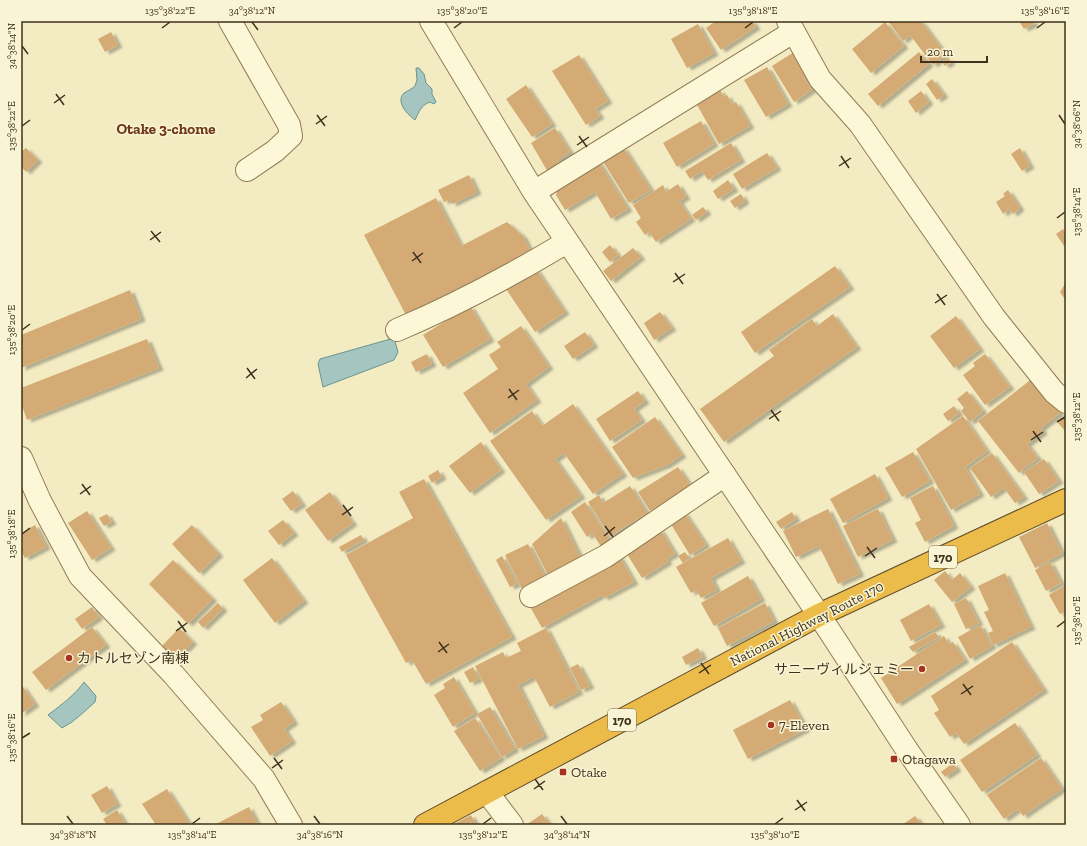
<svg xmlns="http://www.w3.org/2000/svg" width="1087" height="846" font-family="'Zilla Slab','Noto Sans JP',serif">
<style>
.water{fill:#a5c5c0;stroke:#6a9590}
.building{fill:#d5ab74;filter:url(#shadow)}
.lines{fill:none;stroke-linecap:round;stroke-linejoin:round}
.minor-casing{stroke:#8f7d57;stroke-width:24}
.highway-casing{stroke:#5d4a2b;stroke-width:24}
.minor{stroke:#fcf7d7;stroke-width:22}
.highway{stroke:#ebbc4a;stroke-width:22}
.ticks{fill:none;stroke:#3e311d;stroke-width:1.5}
.poi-dot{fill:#a63220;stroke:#f9f4d3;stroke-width:1.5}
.labels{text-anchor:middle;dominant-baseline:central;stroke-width:3;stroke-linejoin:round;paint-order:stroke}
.shield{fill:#f9f4d3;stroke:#766c54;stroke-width:1}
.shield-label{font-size:13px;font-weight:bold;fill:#3e311d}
.street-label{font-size:14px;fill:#3e311d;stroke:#f9f4d3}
.poi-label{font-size:14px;fill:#3e311d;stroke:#f9f4d3;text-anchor:start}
.neighbourhood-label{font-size:15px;font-weight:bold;fill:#6f3617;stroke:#f9f4d3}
.neatline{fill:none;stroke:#3e311d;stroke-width:1.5}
.ticks-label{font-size:10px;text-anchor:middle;fill:#3e311d}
</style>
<defs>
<filter id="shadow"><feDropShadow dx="4.5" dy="2.5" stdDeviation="1" flood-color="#0004"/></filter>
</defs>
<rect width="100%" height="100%" fill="#f3ebc2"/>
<!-- water -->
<path class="water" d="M416,68H419L424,74L426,83L432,89V94L436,102L434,104L430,102C421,105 419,112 415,120C408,115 395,102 404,93C407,91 412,89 415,86L417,80Z
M394,338L398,352L394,360L323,387L318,364L320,359Z
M84,682L96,696L95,702L84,712L72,722L62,728L48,715C61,705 75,695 84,682Z"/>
<!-- building -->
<path class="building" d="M716,21H752L756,27L721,50L706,28Z
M888,21H921L946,55L933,65L910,35L903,41Z
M1019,21H1033L1034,24L1024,29Z
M885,22L904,46L871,73L852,49Z
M698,24L714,53L687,68L671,39Z
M111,32L118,45L105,52L98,39Z
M794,52L808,74L804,77L812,90L794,102L772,66Z
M919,52L929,64L878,106L868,94Z
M579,55L608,101L595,109L600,116L586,125L552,71Z
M948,58L951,62L945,66L942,62Z
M767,67L788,104L766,117L744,80Z
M932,79L944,95L937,100L926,84Z
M526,85L552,124L532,137L506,99Z
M720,90L724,97L727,95L732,104L736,102L750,126L719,144L696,103Z
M921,91L929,102L916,113L908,101Z
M701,121L714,144L677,167L663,143Z
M555,128L570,152L557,160L560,164L548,172L531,143Z
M731,143L741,160L708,180L702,171L690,179L685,171Z
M623,147L651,190L629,203L602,160Z
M26,148L38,160L26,172L21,166V152Z
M1020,148L1030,166L1022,171L1011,154Z
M767,153L777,168L742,189L733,174Z
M598,161L628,209L611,219L595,192L565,210L556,195L559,185Z
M469,175L477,192L452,204L450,199L444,202L438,190Z
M728,180L734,189L718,199L713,191Z
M678,184L686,197L679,201L691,219L656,242L649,232L645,235L636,222L641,218L633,205L663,185L666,192Z
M1008,190L1020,208L1013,214L1009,209L1003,214L996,202L1005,196L1003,194Z
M741,194L745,201L735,208L730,201Z
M436,198L461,246L507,222L523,236L531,252L407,317L364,235Z
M703,207L707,212L696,220L692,215Z
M1063,229L1066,233V245L1064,246L1056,234Z
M610,245L618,255L610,262L602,252Z
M633,248L641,257L611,281L603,271Z
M835,266L850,287L755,353L741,332Z
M536,269L565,312L535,332L506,289Z
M1066,282V301L1060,292Z
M130,290L141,319L21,368V335Z
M470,306L490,339L443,367L423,335Z
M660,312L672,328L654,340L644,323Z
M833,314L857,347L724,442L700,409L774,356L769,350L812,319L817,326Z
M956,316L980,349L954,368L930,336Z
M521,326L549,367L526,384L537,400L490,433L463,393L498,369L489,355L501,347L497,342Z
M585,332L594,345L573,359L564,346Z
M147,339L159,368L27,420L21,403V388Z
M427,354L432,364L416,372L411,362Z
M985,354L1010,387L985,405L963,375L975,366L973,363Z
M1033,378L1060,413L1041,428L1043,432L1027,444L1038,458L1019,473L978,421Z
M638,391L645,401L634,409L642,420L610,441L596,419Z
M967,391L983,411L970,422L961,411L964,408L957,399Z
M573,404L623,474L593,494L564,453L555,459L581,496L546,520L490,441L532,411L542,426Z
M954,406L959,413L948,421L943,414Z
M1066,415V432L1058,423Z
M963,416L987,451L965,467L980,494L951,510L916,449Z
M655,417L682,455L667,465L633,478L612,447Z
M481,442L501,470L470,493L449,466Z
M913,452L930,481L902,497L885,468Z
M992,453L1024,497L1015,503L1004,488L991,497L970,468Z
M1044,459L1059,481L1039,494L1024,472Z
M678,467L690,485L650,511L638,492Z
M438,470L442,477L432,483L428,476Z
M875,474L888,498L843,523L830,499Z
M424,479L512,637L426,684L412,660L406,663L346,555L413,518L399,492Z
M630,486L647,513L610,536L588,502L599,495L603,503Z
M933,486L954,526L925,542L915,523L921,520L910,498Z
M293,491L302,504L291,511L282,499Z
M330,492L353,523L328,541L305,510Z
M585,502L611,542L602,548L592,533L587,537L571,512Z
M828,509L860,574L838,584L819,546L796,557L783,531Z
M878,509L893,540L858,557L843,526Z
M87,511L111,548L92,560L68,523Z
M684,512L706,545L690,555L669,521Z
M792,512L796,519L781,529L776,522Z
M107,514L112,522L104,526L99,518Z
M561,518L582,561L549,577L532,544Z
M283,520L294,533L279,545L268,531Z
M1047,523L1062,553L1035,568L1019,537Z
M35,525L46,547L25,558L21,551V533Z
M192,525L219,554L199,573L172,544Z
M660,529L675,554L666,559L668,562L642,578L625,551Z
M361,535L364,540L342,552L339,547Z
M728,538L741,561L711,578L717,590L701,598L696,590L691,593L676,567Z
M528,544L546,579L523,591L505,555Z
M685,552L689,558L683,563L678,556Z
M502,556L517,584L510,587L496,560Z
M619,556L634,582L604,598L602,595L542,628L529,605Z
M272,558L304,601L275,623L243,580Z
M173,560L213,599L188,624L149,584Z
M1050,562L1061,583L1046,591L1035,570Z
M945,571L952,580L960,573L971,587L952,602L934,580Z
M1005,573L1031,627L993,645L988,633L993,631L984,612L989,610L978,586Z
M748,576L761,599L714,626L701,603Z
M1064,586L1066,590V611L1060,614L1049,595Z
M966,598L979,623L966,629L954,604Z
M218,603L223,609L203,628L198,622Z
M765,603L774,621L727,646L718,628Z
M929,604L941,625L911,641L900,620Z
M92,607L99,617L82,629L75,619Z
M980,625L992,646L970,659L958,637Z
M92,627L106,645L46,690L32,672Z
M179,628L193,642L174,661L160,648Z
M546,628L579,692L550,707L534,677L518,685L544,736L518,749L475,666L503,652L506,658L521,651L517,643Z
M935,632L939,637L913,652L909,647Z
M944,636L949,644L953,642L965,660L897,704L881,678Z
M1012,642L1044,690L964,744L956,733L950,737L934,713L939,710L931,696Z
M698,648L703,657L686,665L682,657Z
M578,664L590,686L581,690L570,668Z
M473,667L479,679L470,683L464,672Z
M454,677L475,713L453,727L434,695L445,688L443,684Z
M21,684L35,704L21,714Z
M790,700L806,729L748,759L733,730Z
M281,702L294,722L284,729L292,741L270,756L251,727L263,720L260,715Z
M490,707L515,749L502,757L477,714Z
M475,718L501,758L480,771L454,731Z
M1015,723L1037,755L982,792L960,760Z
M1041,758L1062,789L1023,816L1018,809L1004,819L987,795Z
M953,763L957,769L945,777L941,772Z
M107,786L117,804L102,813L91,795Z
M167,789L190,825H156L142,804Z
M249,807L258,825H214Z
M117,810L126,825H107L103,819Z
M542,814L550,825H526Z
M471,815L476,825H452Z
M915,816L922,825H902Z"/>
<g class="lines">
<defs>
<path id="minor" d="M230,21L289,125L291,136L275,151L247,170
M431,21L534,192L819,615L907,750L959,825
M788,21L820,79L860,124L994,317L1054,392L1066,402
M534,192L793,32
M397,330C456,305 512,275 567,242
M21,458L40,501L80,576L173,674L264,779L291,825
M531,596L606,556L725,475
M487,792L512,825"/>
<path id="highway" d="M425,825L819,615L1066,500"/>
</defs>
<!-- minor casing -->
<use href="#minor" class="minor-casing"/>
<!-- highway casing -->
<use href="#highway" class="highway-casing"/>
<!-- minor -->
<use href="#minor" class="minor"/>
<!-- highway -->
<use href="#highway" class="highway"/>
</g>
<!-- ticks -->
<path class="ticks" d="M252,22L258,30M162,28L170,22M454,28L462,22M745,28L753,22M1037,28L1045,22M22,46L28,54M56,94L64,105M54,103L65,95M317,115L325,126M1059,115L1065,124M316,124L327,116M22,126L30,120M579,136L587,147M577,145L589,137M841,156L849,168M839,166L851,158M1057,218L1065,212M151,231L160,242M150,240L161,232M413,252L421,263M412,261L423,253M675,273L683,284M673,282L685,274M937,294L945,305M935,303L947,295M22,330L30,324M247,368L255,379M246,378L257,369M509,389L517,400M508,398L519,390M771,410L779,421M769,419L781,411M1057,422L1065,417M1033,431L1041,442M1031,440L1043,432M82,484L90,495M80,494L91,486M343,505L351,516M342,515L353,507M605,526L613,537M22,534L30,528M604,536L615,527M867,547L875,558M865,556L877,548M178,621L186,632M1057,627L1065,621M176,631L187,623M439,642L447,653M438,652L449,644M701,663L709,674M699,673L711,665M963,684L971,695M961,694L973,686M22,738L30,733M274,758L282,769M272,768L283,760M535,779L543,790M534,789L545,781M797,800L805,811M795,810L807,802M67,816L73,824M314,816L320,824M561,816L567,824M192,824L200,818M483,824L491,818M775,824L783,818"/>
<!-- markers -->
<g class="poi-dot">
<circle cx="69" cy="658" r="4"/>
<circle cx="922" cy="669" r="4"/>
<circle cx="771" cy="725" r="4"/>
<rect x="890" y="755" width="8" height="8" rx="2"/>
<rect x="559" y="768" width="8" height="8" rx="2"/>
</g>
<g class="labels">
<!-- shield labels -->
<g class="shield">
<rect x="929" y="546" width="28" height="22" rx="3"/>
<rect x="608" y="709" width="28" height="22" rx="3"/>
</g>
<g class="shield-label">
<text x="943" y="557">170</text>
<text x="622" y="720">170</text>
</g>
<!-- street labels -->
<g class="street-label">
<text transform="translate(807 624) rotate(-27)">National Highway Route 170</text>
</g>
<!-- poi labels -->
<g class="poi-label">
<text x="77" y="658">カトルセゾン南棟</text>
<text x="914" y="669" text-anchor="end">サニーヴィルジェミー</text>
<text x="779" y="725">7-Eleven</text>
<text x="902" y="759">Otagawa</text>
<text x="571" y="772">Otake</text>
</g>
<!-- neighbourhood labels -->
<g class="neighbourhood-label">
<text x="166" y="129">Otake 3-chome</text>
</g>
</g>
<!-- border -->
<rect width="1087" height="846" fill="none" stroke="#f9f4d3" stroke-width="44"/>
<!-- scale -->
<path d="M921 56v6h66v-6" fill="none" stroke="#3e311d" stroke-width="2"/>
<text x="927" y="56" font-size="12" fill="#3e311d" stroke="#f9f4d3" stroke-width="3" paint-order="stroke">20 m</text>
<rect x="22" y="22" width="1043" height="802" class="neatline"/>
<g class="ticks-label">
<text x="170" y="14">135°38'22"E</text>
<text x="252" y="14">34°38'12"N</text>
<text x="462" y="14">135°38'20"E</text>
<text x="753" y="14">135°38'18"E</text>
<text x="1045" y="14">135°38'16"E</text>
<text transform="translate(11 46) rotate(-90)" y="4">34°38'14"N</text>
<text transform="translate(1076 124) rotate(-90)" y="4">34°38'06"N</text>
<text transform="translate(11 126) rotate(-90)" y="4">135°38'22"E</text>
<text transform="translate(1076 212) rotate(-90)" y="4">135°38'14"E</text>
<text transform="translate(11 330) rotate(-90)" y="4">135°38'20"E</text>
<text transform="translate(1076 417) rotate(-90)" y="4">135°38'12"E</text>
<text transform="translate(11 534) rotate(-90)" y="4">135°38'18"E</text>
<text transform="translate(1076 621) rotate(-90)" y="4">135°38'10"E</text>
<text transform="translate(11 738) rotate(-90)" y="4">135°38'16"E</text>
<text x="73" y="838">34°38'18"N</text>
<text x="192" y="838">135°38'14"E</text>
<text x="320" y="838">34°38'16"N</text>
<text x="483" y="838">135°38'12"E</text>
<text x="567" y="838">34°38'14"N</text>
<text x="775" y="838">135°38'10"E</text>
</g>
</svg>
